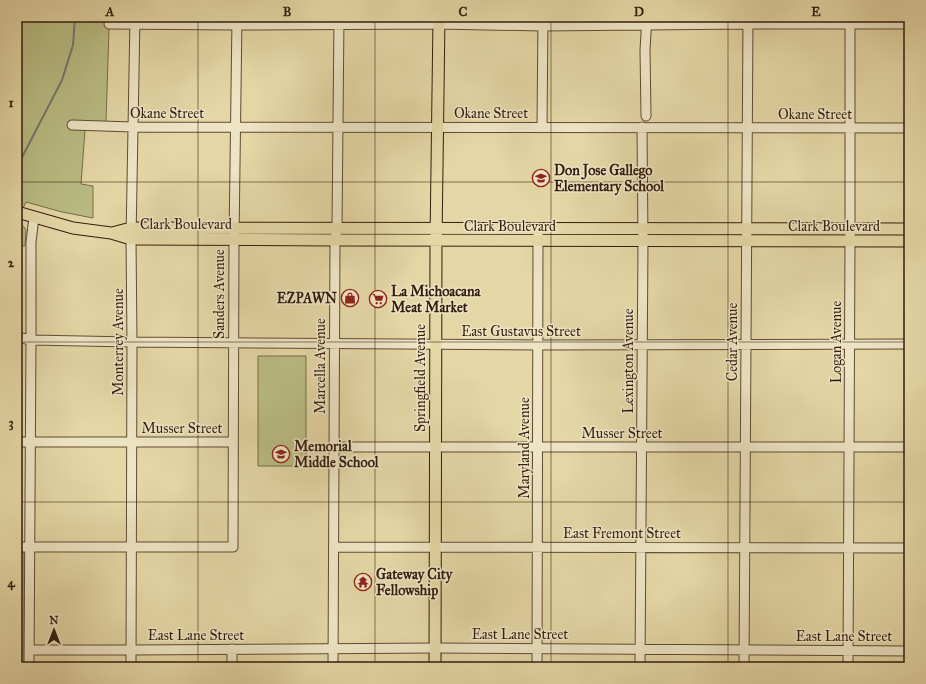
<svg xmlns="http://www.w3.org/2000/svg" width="926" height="684" font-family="'IM FELL Great Primer',serif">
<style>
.green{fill:#b9bc83;stroke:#766c48}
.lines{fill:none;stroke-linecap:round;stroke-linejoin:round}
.stream{stroke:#737971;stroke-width:2}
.minor-casing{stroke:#604b34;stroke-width:11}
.major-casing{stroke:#341d0e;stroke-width:13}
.minor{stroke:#ede4c4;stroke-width:9}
.major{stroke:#e4d6a5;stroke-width:11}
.grid{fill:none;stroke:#341d0e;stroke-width:1;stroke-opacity:0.55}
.labels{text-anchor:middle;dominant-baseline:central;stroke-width:3;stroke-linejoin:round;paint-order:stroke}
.street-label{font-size:14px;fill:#341d0e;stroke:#ede4c4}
.poi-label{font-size:14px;font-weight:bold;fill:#341d0e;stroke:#ede4c4;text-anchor:start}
.neatline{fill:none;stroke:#341d0e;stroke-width:1.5}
.grid-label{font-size:13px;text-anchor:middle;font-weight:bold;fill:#341d0e}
</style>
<rect width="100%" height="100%" fill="#e4d6a5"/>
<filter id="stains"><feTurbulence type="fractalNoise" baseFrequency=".005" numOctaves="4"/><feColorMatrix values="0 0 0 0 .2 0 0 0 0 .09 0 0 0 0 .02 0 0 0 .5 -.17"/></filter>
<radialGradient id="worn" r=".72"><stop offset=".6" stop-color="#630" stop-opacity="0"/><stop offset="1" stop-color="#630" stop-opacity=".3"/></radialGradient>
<!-- green -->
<path class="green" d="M17,17H113L109,29L106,122L85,130L81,184L93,186V218L62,212L26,202L17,220Z
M17,224L24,227L26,230L25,246H17Z
M258,356H306V466H258Z
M17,552H22L24,553V667H17Z"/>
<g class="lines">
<!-- stream -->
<path class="stream" d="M17,167L62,80L73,45L75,17"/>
<defs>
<path id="minor" d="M109,24L237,25L439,24L542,26L748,24H909
M646,116L645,50L647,17
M72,125L133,127L909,128
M542,127L543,17
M17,337L31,340L132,342L538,345L909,344
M17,442H233
M334,447H909
M17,547H233L234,239L237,17
M334,547L909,548
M29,650H131L435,648L909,651
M29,667L31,340V242L34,217
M131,667L132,342L131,239L135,17
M232,667V649
M333,667C334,525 333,383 335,240L337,228L339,17
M537,667L538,234
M640,667L643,241L642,127
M744,667L748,17
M848,667L850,241V17"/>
<path id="major" d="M17,212L73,228L111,233L131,239L335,240L909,241
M112,233L131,228L909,229
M435,667L436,241L439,17"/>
</defs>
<!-- minor casing -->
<use href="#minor" class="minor-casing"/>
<!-- major casing -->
<use href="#major" class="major-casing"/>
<!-- minor -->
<use href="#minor" class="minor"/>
<!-- major -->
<use href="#major" class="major"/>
</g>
<!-- grid -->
<path class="grid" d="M198,17V667M375,17V667M551,17V667M728,17V667M17,182H909M17,342H909M17,502H909"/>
<!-- icons -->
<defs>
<symbol id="school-ring" viewBox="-11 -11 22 22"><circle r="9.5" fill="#ede4c4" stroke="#8f2418" stroke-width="1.5"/><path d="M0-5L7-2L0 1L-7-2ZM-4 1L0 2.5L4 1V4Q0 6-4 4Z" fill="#8f2418"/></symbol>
<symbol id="shop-ring" viewBox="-11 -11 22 22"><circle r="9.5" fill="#ede4c4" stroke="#8f2418" stroke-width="1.5"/><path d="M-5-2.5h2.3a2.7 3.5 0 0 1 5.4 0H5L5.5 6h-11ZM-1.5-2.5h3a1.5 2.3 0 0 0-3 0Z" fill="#8f2418"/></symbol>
<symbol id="supermarket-ring" viewBox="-11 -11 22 22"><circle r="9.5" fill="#ede4c4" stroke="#8f2418" stroke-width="1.5"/><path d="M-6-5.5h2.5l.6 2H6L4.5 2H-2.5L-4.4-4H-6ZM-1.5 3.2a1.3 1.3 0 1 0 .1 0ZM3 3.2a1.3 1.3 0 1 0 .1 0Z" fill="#8f2418"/></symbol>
<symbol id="temple-ring" viewBox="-11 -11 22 22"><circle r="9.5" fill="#ede4c4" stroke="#8f2418" stroke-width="1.5"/><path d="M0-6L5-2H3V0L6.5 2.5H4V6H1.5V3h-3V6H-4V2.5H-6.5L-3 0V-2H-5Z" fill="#8f2418"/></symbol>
</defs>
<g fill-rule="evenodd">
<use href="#school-ring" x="531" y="168" width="20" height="20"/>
<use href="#shop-ring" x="340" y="288" width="20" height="20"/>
<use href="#supermarket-ring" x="368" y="289" width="20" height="20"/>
<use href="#school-ring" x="271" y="444" width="20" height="20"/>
<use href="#temple-ring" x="353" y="572" width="20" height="20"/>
</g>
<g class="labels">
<!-- street labels -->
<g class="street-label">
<text x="167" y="113">Okane Street</text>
<text x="491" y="113">Okane Street</text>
<text x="815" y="114">Okane Street</text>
<text x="186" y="224">Clark Boulevard</text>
<text x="510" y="226">Clark Boulevard</text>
<text x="834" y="226">Clark Boulevard</text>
<text transform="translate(219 294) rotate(-90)">Sanders Avenue</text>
<text x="521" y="331">East Gustavus Street</text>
<text transform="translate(118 342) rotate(-90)">Monterrey Avenue</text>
<text transform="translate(732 342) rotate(-90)">Cedar Avenue</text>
<text transform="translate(836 342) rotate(-90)">Logan Avenue</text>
<text transform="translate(628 361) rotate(-90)">Lexington Avenue</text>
<text transform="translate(320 366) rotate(-90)">Marcella Avenue</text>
<text transform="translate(420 378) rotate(-90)">Springfield Avenue</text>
<text x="182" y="428">Musser Street</text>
<text x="622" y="433">Musser Street</text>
<text transform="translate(524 448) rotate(-90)">Maryland Avenue</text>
<text x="622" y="533">East Fremont Street</text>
<text x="520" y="634">East Lane Street</text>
<text x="196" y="635">East Lane Street</text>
<text x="844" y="636">East Lane Street</text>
</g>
<!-- poi labels -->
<g class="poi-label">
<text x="554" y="170">Don Jose Gallego<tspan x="554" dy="16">Elementary School</tspan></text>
<text x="391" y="291">La Michoacana<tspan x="391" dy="16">Meat Market</tspan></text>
<text x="337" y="298" text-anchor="end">EZPAWN</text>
<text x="294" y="446">Memorial<tspan x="294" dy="16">Middle School</tspan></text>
<text x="376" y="574">Gateway City<tspan x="376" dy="16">Fellowship</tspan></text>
</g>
</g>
<!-- margin -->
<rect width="926" height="684" fill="none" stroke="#e4d6a5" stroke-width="44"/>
<!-- north arrow -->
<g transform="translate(54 630)" stroke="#ede4c4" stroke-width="3" paint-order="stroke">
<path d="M0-3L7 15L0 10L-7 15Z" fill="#341d0e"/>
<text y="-6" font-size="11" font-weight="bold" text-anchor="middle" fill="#341d0e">N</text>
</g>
<rect x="22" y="22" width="882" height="640" class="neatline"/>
<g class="grid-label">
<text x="110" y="16">A</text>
<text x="287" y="16">B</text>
<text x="463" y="16">C</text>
<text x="639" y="16">D</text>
<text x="816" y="16">E</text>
<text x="11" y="107">1</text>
<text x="11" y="267">2</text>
<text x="11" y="427">3</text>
<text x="11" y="587">4</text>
</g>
<rect width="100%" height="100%" filter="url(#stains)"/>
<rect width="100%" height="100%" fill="url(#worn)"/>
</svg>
